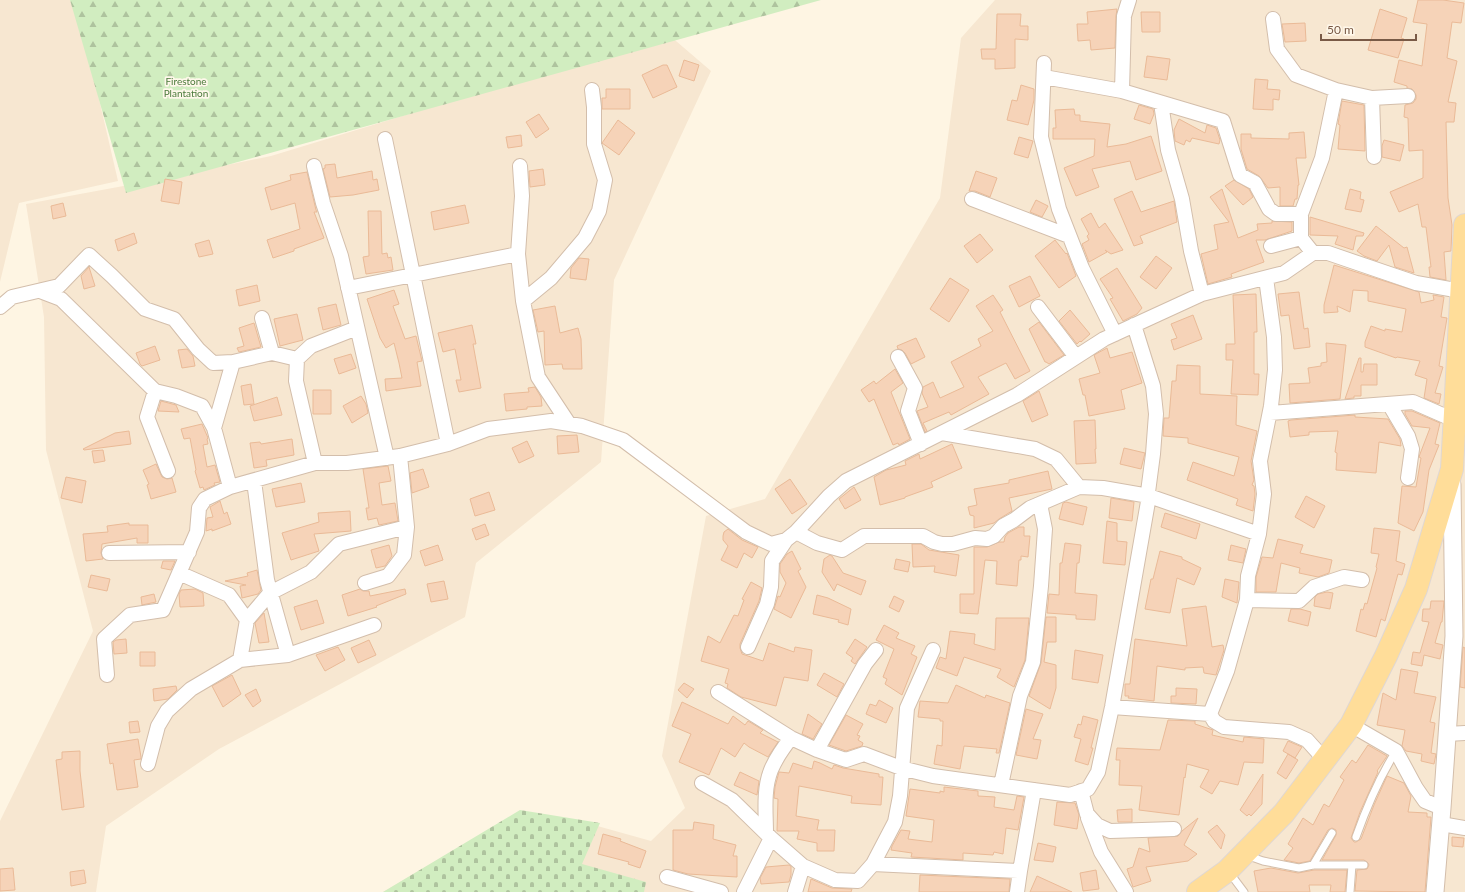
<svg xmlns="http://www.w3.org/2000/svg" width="1465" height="892" font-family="Lato,sans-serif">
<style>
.residential{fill:#f7e7d1}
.forest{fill:url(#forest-firs)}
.cemetery{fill:url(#cemetery-stones)}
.building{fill:#f6d3b8;stroke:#eaba97}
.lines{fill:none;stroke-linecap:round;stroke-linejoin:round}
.service-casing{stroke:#d3beab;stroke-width:9}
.minor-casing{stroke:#d3beab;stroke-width:16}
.tertiary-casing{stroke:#d3beab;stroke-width:19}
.primary-casing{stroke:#dfd7d3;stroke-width:24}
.service{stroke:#fff;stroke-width:7}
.minor{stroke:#fff;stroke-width:14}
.tertiary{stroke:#fff;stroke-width:17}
.primary{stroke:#fd9;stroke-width:22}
.labels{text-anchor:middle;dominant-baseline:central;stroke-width:3.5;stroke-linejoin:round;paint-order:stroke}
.park-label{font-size:10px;fill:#4b7a3b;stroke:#fff8eb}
</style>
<defs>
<pattern id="forest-firs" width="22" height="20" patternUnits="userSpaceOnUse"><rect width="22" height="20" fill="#d1edc0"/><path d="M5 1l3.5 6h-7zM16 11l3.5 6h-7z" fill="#aec39e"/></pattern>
<pattern id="cemetery-stones" width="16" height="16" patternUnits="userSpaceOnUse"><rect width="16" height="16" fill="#d1edc0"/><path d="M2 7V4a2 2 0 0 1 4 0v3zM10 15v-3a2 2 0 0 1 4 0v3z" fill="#aec39e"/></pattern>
</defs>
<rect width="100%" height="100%" fill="#fef5e3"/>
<!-- residential -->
<path class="residential" d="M0,0H76L118,181L19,203L0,282Z
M995,0H1465V892H383L507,819L576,820L651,841L685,808L662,756L706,516L765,499L940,198L961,38Z
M669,35L711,71L614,280L601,462L476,563L465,617L219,749L106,826L96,892H0V821L93,631L46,450L44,317L26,204L145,182L271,156Z"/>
<!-- forest -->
<path class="forest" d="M70,0H821L126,193Z"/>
<!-- cemetery -->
<path class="cemetery" d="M520,810L600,823L582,864L646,882L644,892H383Z"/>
<!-- building -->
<path class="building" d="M1418,0H1443L1464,3L1461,23L1452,22L1447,58L1457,61L1448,102L1456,103L1454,122H1446L1448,198L1452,225L1451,251L1444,252L1446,280L1430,277L1429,267H1431L1426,227H1422L1418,204L1399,212L1390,192L1423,178V150L1409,151L1408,118L1404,117L1405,105L1413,103L1416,99V95L1412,89L1407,88V86L1394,82L1399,60L1422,66L1427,24L1413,22Z
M1117,9L1116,16L1115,48L1091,50L1090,40L1078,41L1077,24H1088L1087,12Z
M1380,9L1407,18L1401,38L1404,39L1398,58L1368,50Z
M1141,12H1160V32H1142Z
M997,14H1021L1020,26H1028V40L1015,39V68L995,69V59H982L981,49H996Z
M1305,23L1306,41L1285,42L1282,24Z
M1147,56L1170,59L1167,80L1144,77Z
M684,60L699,65L694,81L679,76Z
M663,65H667L677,87L653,98L642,75Z
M1255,79L1268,80L1267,89L1280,90L1279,100L1273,99V110L1253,109Z
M1021,85L1034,89V100L1028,125L1007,120L1012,100L1017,101Z
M606,89H630V109H602V98H606Z
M1342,101L1364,105L1365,151L1338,149L1340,125L1338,124Z
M1139,105L1153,109L1154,114L1150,124L1134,119Z
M1074,109L1075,115H1080V121L1110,124L1107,147L1126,144L1151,136L1162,171L1136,180L1130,161L1092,169L1099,187L1076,196L1064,168L1094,156L1095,139H1053V128H1056L1055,110Z
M539,114L549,129L536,138L526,122Z
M1179,119L1205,133L1207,125L1216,128L1220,140L1219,144L1192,138L1190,142L1186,140L1184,145L1175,141L1174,130Z
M618,120L635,133L619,155L602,143Z
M1304,132L1306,158H1296L1299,185H1298L1297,199H1295L1293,206H1280V187L1268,188L1259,176L1247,169L1241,149V134H1251V138L1289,139V133Z
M521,135L522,146L508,148L506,137Z
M1019,137L1033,141L1028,158L1014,154Z
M1384,140L1404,145L1400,161L1382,157V146Z
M335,164L337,178L372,171L373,180L377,179L379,190L353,195L330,197L323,169L325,168V165Z
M543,169L545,185L530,187L529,171Z
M976,171L997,178L990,197L975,191H969Z
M307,172L316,210L317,212H314L324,238L294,249V251L273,258L267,240L300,229L295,203L271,210L265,188L291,180L290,175Z
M165,179L182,182L179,204L161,201Z
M1234,180L1249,189L1253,197L1243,205L1225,186Z
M1222,189L1238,238L1258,230L1257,224L1272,223V221L1292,222V231L1265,240H1256L1264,262L1231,274L1232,277L1208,284L1201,254L1218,249L1214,225L1229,222L1210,197Z
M1350,189L1361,192L1360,199L1364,200L1361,212L1345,209Z
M1132,191L1141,212L1174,201L1177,222L1140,236L1143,243L1134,246L1114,199Z
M1036,200L1048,206L1042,217L1030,212Z
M63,203L66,216L53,219L51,206Z
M465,205L469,223L434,230L431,212Z
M368,211H381L382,254L387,253L388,258L391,257L393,270L366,274L363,257L369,256Z
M1091,213L1099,228L1105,223L1123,250L1111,254L1105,250L1107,252L1089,262L1082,244L1089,240L1087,236L1089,234L1081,219Z
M1310,217L1364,233L1363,236H1356L1353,250L1335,244L1338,236L1310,235Z
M1376,226L1404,248L1407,247L1414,273L1395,267L1389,245L1377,261L1364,256L1357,251Z
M134,233L137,243L118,251L115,240Z
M980,234L993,250L977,263L964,246Z
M209,240L213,254L199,257L195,244Z
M1055,240L1066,254L1067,253L1076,276L1059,288L1035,256Z
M1156,256L1172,268L1156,289L1140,277Z
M579,258L589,259L586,280L570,278L571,268Z
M1334,265L1419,292L1421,303L1434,300L1433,295L1444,297L1441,317L1447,318L1439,366L1443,367L1435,393L1441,394L1439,404L1424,398L1427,379L1415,375L1420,361L1397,357L1396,358L1365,347V342L1371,326L1385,331V329L1402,332L1406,309L1368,301V291L1353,290L1350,312L1337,306L1338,312L1324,313V305Z
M89,267L95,286L84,289L81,276Z
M1117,268L1142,308L1137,314L1123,321L1110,299L1113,298L1100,279Z
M1030,276L1040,296L1019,307L1009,286Z
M950,278L969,290L949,322L930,309Z
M257,285L260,301L239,306L236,290Z
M394,290L399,304L393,306L405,339L416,336L422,361L417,362L421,386L386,391L385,379L402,378L399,363L394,343L386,348L380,338L367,299Z
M1299,292L1304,329L1308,328L1310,347L1294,349L1289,315L1281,316L1278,294Z
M1256,294L1257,332H1254V374H1259L1258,395L1231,394L1233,360H1226V344H1235L1233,295Z
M993,295L1003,310L1000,312L1030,371L1015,379L1006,363L978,377L989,394L951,415L949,412L923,423L927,431L925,432L917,411L928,407L922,393L923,387L933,382L940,398L964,387L951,362L981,346L978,339L993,331L976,306Z
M336,304L341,325L323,330L318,308Z
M555,306L560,333L578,328L581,339L582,369H563L562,364L545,365L544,331L538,332L533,310Z
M1070,310L1090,334L1081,342L1080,341L1077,344L1059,321Z
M297,314L303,340L280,346L274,319Z
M1193,315L1202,339L1174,350L1171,340L1177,338L1171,324Z
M1039,322L1064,355L1049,364L1046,362H1045L1029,329Z
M254,323L261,347L239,352L237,348L244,346L239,328Z
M472,325L476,344H473L481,388L459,392L456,380H461L455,349L443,352L438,333Z
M916,338L925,357L911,364L905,353L902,350L898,349L897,346Z
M1326,343L1346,345L1340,399L1290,403L1289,384L1310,383L1308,368L1321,366V363L1327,362Z
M155,346L160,360L142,366L140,364L136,353Z
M1107,348L1110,358L1132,352L1142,383L1121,390L1125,409L1089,416L1085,395H1083L1079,379L1100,373L1094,355Z
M187,349L193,356L195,366L182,368L178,350Z
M351,354L356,368L339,374L334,359Z
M1359,358H1361V372H1363L1364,364H1377V385H1361V396H1354V398L1345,399Z
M1177,365L1200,366V394L1237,396L1236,425L1257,431L1251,461L1254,480L1252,485L1254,486L1255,494L1253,511L1236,505L1238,499L1187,480L1193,462L1234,476L1239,457L1188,443V438L1163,436L1164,418H1169L1172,381H1176Z
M895,369L903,383L891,392L910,439L899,445L898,443L893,445L874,399L869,402L861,390L874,381L876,384Z
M251,384L254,404L244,405L241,386Z
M535,387L541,397L542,406L527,407V409L506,411L504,394L529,392L528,388Z
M313,390H331V414H313Z
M1039,391L1048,415L1032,422L1023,401Z
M361,396L366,404L368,413L352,423L343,406Z
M277,397L282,415L254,421L250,406Z
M161,401L176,405L179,412L158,411Z
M1405,411H1412L1440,423L1435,444L1439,445L1429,470L1423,512L1414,531L1398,523L1402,486L1416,487L1421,458L1419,457L1420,454L1430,428L1412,426L1405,414Z
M1355,415V417L1388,419L1400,439L1401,446L1379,442L1376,473L1336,470L1337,453L1335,452L1338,431L1309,432V435L1290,437L1288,421L1291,420Z
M1095,420L1096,449H1095L1096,463L1076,464L1074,421Z
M202,424L208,438L207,439L208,444L203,445L207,467L215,465L220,482L214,483L215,485L204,490L203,487L200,488L195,471L196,470L190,438L184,439L181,429Z
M129,431L131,444L84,450L83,449L115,433Z
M577,435L579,452L558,454L557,436Z
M292,439L294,455L266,460L267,466L254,468L250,443L260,442L261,444Z
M527,441L534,456L519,463L512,448Z
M952,444L962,468L931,482L933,487L905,497V498L880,505L874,477L886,470L906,465L905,461L919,454L920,459Z
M1124,448L1145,453L1141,469L1120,464Z
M103,450L105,461L94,463L92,451Z
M156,464L162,477L167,479L172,478L176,492L151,499L147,485L149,484L143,470Z
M388,466L391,481L379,483L382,505L395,503L398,521L379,525L377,518L368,520L366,508H369L363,469Z
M423,469L429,487L412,493L410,473Z
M1048,471L1052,489L1009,498L1012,511L999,519L994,523L974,528V516L970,515L968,507L977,505L974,489L1009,483V480Z
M66,477L86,481L82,503L61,498Z
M790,479L807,504L792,514L775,489Z
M301,483L305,502L276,507L272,489Z
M854,487L861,500L845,509L839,499Z
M489,492L495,510L475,516L470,499Z
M1306,496L1325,506L1314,528L1295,517Z
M1111,498L1134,502L1132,521L1109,518Z
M220,501L224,514L227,512L231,524L212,531V529L206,531L207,518L213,517L210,507Z
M1066,502L1087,507L1083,525L1059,519L1063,503Z
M350,511L351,531L314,534L319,551L291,560L282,533L319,522L318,513Z
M1165,513L1200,524L1196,539L1161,527Z
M1107,521L1117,523V541L1127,542L1125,565L1103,563Z
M129,523V525H148V543H137V538L102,544L101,553L103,559L86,561L83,534L108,532L107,526Z
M485,524L489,535L476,540L472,529Z
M1019,527H1024V536H1030L1028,557L1021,556V560H1019L1017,586L996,584L997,561L985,560L978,614L960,613V594H974V547H987L999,542H1004L1005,537L1008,533Z
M1374,528L1400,531L1396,561L1405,564L1402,575L1398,574L1385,621L1381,619L1376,637L1356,631L1361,609L1363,610L1365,603L1367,604L1377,568L1376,567L1379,554L1371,553Z
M728,529L742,540L758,547L752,558L744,553L737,568L721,560L728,546L723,540V536L724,532Z
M1278,539L1303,545L1300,553L1332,560L1329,573L1318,577L1299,573L1300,568L1281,563L1276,592H1256V577L1262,557L1273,558Z
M1065,543L1081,545L1079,563H1077L1075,593L1097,595L1095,620L1076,619V615L1047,613L1049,594L1059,595L1060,563H1062Z
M912,544H921L929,550L959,555L956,576L934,572L935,566L913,567Z
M389,545L392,556L385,566L376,568L371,550Z
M438,545L443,560L425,566L420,551Z
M1231,545L1246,549L1243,563L1228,560Z
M792,551L801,569L798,571L806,587L791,618L774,609L778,596L780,597L786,583L780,572V564L787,554Z
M1160,551L1182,557V559L1201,568L1194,585L1177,578L1170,613L1145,609L1151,579H1153Z
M830,555L832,556L843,573L866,581L861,595L837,584L834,591L822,572L824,559Z
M896,559L910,562L908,572L894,569Z
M163,561H175L171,570L161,568Z
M257,570L261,590L258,594L242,598L240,586L246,585L225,581L248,576L247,573Z
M91,575L110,579L107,591L88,587Z
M1225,579L1239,582L1237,603L1222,597Z
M444,581L448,599L431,602L427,584Z
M751,582L762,588L759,601L740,644V648L742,654L763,661L769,643L794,652L795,647L812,650L808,681L784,677L776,706L741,697L727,688L728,684L725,683L729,669L701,661L708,636L720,643L734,615L738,616L744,600L742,599Z
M195,589L203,593L204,606L180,607L179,594L181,590Z
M360,589L363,591H369L370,596L405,589L406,594L376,606L377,607L348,616L342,595Z
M1327,592L1333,593L1330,609L1314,606L1315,597L1318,594Z
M154,594L156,602L142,605L141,597Z
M817,595L828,598L851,609L848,625L838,622L839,620L813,614Z
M894,596L904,601L899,612L889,607Z
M317,600L324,623L301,630L294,607Z
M1431,601H1444L1442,622H1441L1435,643L1443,645L1440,659L1424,655L1422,666L1411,664L1413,652L1420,653L1429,622L1422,621L1423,609H1430Z
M1206,606L1212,647L1223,645L1224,650L1216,675L1204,673L1203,667L1185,668V670L1157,666L1154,701L1128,698L1129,696H1125V684H1130L1131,676L1135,639L1187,646L1182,609Z
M1291,609H1300L1311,612L1308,626L1288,621Z
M264,613L269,642L259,643L255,623Z
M1046,617H1056V642H1047L1044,662L1056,665V688L1050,709L1029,696L1041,663Z
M996,618H1029L1025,660L1014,687L997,677L1001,669L964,657L957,676L936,668L940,657L946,659L950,631L975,634L974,644L995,650Z
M884,625L899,633L896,638L915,646L911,654L917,657L902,695L885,684L887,679L883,677L894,649L876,640Z
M126,639L127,653L114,654L113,642L116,640Z
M855,639L867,647L855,664L851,661L853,658L846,653Z
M369,640L376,655L358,663L351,648Z
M338,647L345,660L325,671L316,655Z
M1463,647L1465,648V688L1460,687Z
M1075,650L1103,655L1098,683L1072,679Z
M140,652H155V666H140Z
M1401,669L1418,672L1414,693L1436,697L1430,722L1435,723L1431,753L1436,754L1434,764L1421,761L1422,754L1406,751L1402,746L1405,730L1377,725L1383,693L1396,700Z
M824,673L844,684L837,697L817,685Z
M232,675L241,694L223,707L212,686Z
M684,683L694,689L687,698L678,690Z
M956,685L985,698L986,695L1010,703L999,753H996L997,749L964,746L960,769L934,764L937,745L942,746L943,721H940V719L918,717L920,701L948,703Z
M176,686L177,690L168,699L154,701L153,689Z
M1176,688L1197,689L1196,704L1171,703V696H1176Z
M256,689L261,701L253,707L245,695Z
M879,700L893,708L886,723L866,714L870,704L876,706Z
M682,702L728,724L733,716L745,725L748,721L763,730L760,733L778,742L768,757L749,747L744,743L735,757L721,748L709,775L679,762L691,734L672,726Z
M1026,709L1043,714L1033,739L1041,740L1037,759L1016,755Z
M808,714L822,724L813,739L802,734Z
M846,715L863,724L857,735L860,736L858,740L863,743L862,746L846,751L829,745Z
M1083,716L1098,720L1091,748H1093L1088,765L1075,761L1081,739L1074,737L1078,724L1081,725Z
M1168,720L1195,721V724L1213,730L1212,735L1243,742L1244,737L1264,739L1263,763L1244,762L1238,785L1220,781L1212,794L1200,787L1209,770L1187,764L1185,778L1184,777L1179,815L1139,810L1142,786L1119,785L1120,760H1116L1117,748L1160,750Z
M138,721L140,732L130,733L129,722Z
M138,739L141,757V759L134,760L138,787L117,790L113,763L110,764L107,744Z
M1288,741L1302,747L1295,758L1283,751Z
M1368,745L1387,756L1377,771L1378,772L1360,812L1351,838L1354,842H1356L1361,839L1374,805L1387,776L1404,783L1411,796L1408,812L1427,813V817H1431L1425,892L1355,891L1357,870L1367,869L1369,865L1368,863L1364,860H1322L1336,835V830L1332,828L1328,830L1310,861L1299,863L1284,860L1293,848L1288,844L1303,818L1313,825L1324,804L1329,807L1344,780L1340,777L1352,760L1356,763Z
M80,751V771L84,807L62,810L56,760L62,759V752Z
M1288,754L1298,760L1286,779L1277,773Z
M814,761L820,763L832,769L834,765L843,768L879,774V777H883L881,805L851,803L852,796L799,786L796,816L819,820L817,830H835L834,851H817V843L797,839L799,831H777L778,799L774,798L775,787L779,772L789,773L793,763L812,769Z
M740,772L759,781L757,795L734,785Z
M1263,774L1262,804L1251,816L1249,814L1247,816L1240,810Z
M944,787L978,791V796L995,797L994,807L1014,810L1017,796L1024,797L1018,830L1006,828L1003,854L994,852L993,855L963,853V860L911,857L912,853L891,850L892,846L901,830L910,831L908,839L932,842L934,820L906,816L910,789L940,793V791L944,792Z
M1057,802L1075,803L1079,815L1077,829L1054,825Z
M1132,809V822H1118L1117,810Z
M1198,818L1184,845L1197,854L1188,861L1146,867L1151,881L1133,887L1127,869L1133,867L1139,848L1150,852L1148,838L1178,836L1182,831Z
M694,822L714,825L713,839L736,845L733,856H737V877L688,874L673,870V830H693Z
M1217,825L1225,835L1221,849L1208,832Z
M603,834L621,839L620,841L646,851L640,868L628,864L629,862L598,854Z
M1452,837L1464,838L1463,847L1452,846Z
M1038,843L1056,847L1053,862L1034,860Z
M789,865L791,866V875L789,882L761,884L760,878L766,867Z
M13,868L15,890L0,891V869Z
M1271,868L1298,873L1314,870H1347L1345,892H1330L1331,885H1309L1310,892H1258L1254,871Z
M84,870L86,883L71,886L70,872Z
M1096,870L1099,889L1083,891L1080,873Z
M920,875L1010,879L1009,892H919Z
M1037,876L1072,892H1030Z
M811,879L832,888L852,889L851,892H808Z"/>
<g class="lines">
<defs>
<path id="service" d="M1356,837C1367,806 1379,778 1396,751
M1246,855L1263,861L1299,868L1313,865H1364
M1313,865L1332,833
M1229,872L1244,892
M1350,892L1352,865"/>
<path id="minor" d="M1273,19L1277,49L1296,75L1336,90L1372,98L1408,96
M1044,63L1041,137L1059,209L1082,268L1115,334
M1044,77L1122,91L1223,121L1240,175L1255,183L1269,209L1276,214H1301
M1122,91L1124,16L1129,0
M1372,98L1374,157
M1161,103L1168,150L1182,199L1191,251L1202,294
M385,139L448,444
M314,166L323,203L341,256L387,458
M520,166L522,196L518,254L523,301L538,377L569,424
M972,199L1069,236
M1271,246L1301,238
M1313,253L1301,238V214L1322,158L1336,90
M1266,278L1274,337L1275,370L1271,406L1260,461L1264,494L1259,534L1248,576L1247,600L1227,671L1210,714L1214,721L1224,727L1289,732L1307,740L1325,760
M348,288L518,254
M40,291L61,299L155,391L176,396L202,406L214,428L230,487
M523,301L551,278L585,238L599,211L605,180L594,144V107L592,90
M0,307L12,297L59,286L89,255L112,276L145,309L174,319L198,349L213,363L233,362L272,353
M1038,307L1076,357
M262,318L272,353L297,359
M898,357L915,388L908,411L921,444
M155,391L147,417L168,471
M1389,404L1408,436L1412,449L1408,478
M1270,413L1413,402L1454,420
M214,428L233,362
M942,433L1035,449L1056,459L1079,487
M315,463L296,381L297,359L311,346L357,328
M254,481L267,580L288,655
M796,532L817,543L842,550L864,536H923L934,542L942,544H953L975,538L987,539L994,536L1003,526L1014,520L1030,508L1079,487L1103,488L1149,496L1259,534
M109,553L189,552
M179,573L229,595L247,620
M365,583L388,576L404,555L407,527L400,456
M1247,600L1299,601L1314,587L1344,577L1362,580
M748,647L767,604L771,587L772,561L786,540
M240,660L247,620L270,593L311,572L339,544L407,527
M107,675L104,639L130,615L163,610L197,532L199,508L205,499L230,487L315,463H347L400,456L448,444L488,429L551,421L582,426L623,440L746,532L771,544L786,540L796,532L829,496L846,481L1017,395L1104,339L1202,294L1284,273L1313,253H1328L1416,283L1461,291
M718,692L791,738L817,750L846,760L864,754L901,768L933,776L1070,795L1088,789L1098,772L1112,707L1149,496L1148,492L1153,454L1156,414L1153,386L1134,325
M1112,707L1210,714
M1351,725L1396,751L1416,788L1425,801L1442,808
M1447,734L1465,733
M817,750L865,664L876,650
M148,764L158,726L167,711L191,689L240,660L288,655L374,625
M702,783L732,800L771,838L803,866L835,880L858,881L873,864L895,822L900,796L907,708L933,650
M1001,785L1020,696L1033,662L1041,586L1045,529L1040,504
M1081,791L1087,814L1097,825L1110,831L1174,829
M1088,818L1101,852L1126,892
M1441,824L1465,828
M766,833C766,813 763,790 771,770C776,758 783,748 791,738
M873,864L1020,871
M667,877L721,892
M744,892L771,838
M795,892L803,866
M1017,892L1020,871L1034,790"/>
<path id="tertiary" d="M1435,892L1442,808L1454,636L1452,484"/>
<path id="primary" d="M1198,892L1227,871L1284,813L1351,725L1386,656L1416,589L1452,469L1465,225"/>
</defs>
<!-- service casing -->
<use href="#service" class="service-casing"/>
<!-- minor casing -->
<use href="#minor" class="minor-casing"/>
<!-- tertiary casing -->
<use href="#tertiary" class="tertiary-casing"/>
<!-- primary casing -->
<use href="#primary" class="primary-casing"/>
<!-- service -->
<use href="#service" class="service"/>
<!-- minor -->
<use href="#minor" class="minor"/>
<!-- tertiary -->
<use href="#tertiary" class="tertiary"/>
<!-- primary -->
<use href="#primary" class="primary"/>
</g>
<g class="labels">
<!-- park labels -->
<g class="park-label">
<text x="186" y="81">Firestone<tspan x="186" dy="12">Plantation</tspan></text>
</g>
</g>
<!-- scale -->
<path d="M1321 34v6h95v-6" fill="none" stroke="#795a46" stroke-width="2"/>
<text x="1327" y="34" font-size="12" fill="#795a46" stroke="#fff8eb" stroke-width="3" paint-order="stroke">50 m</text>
</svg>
